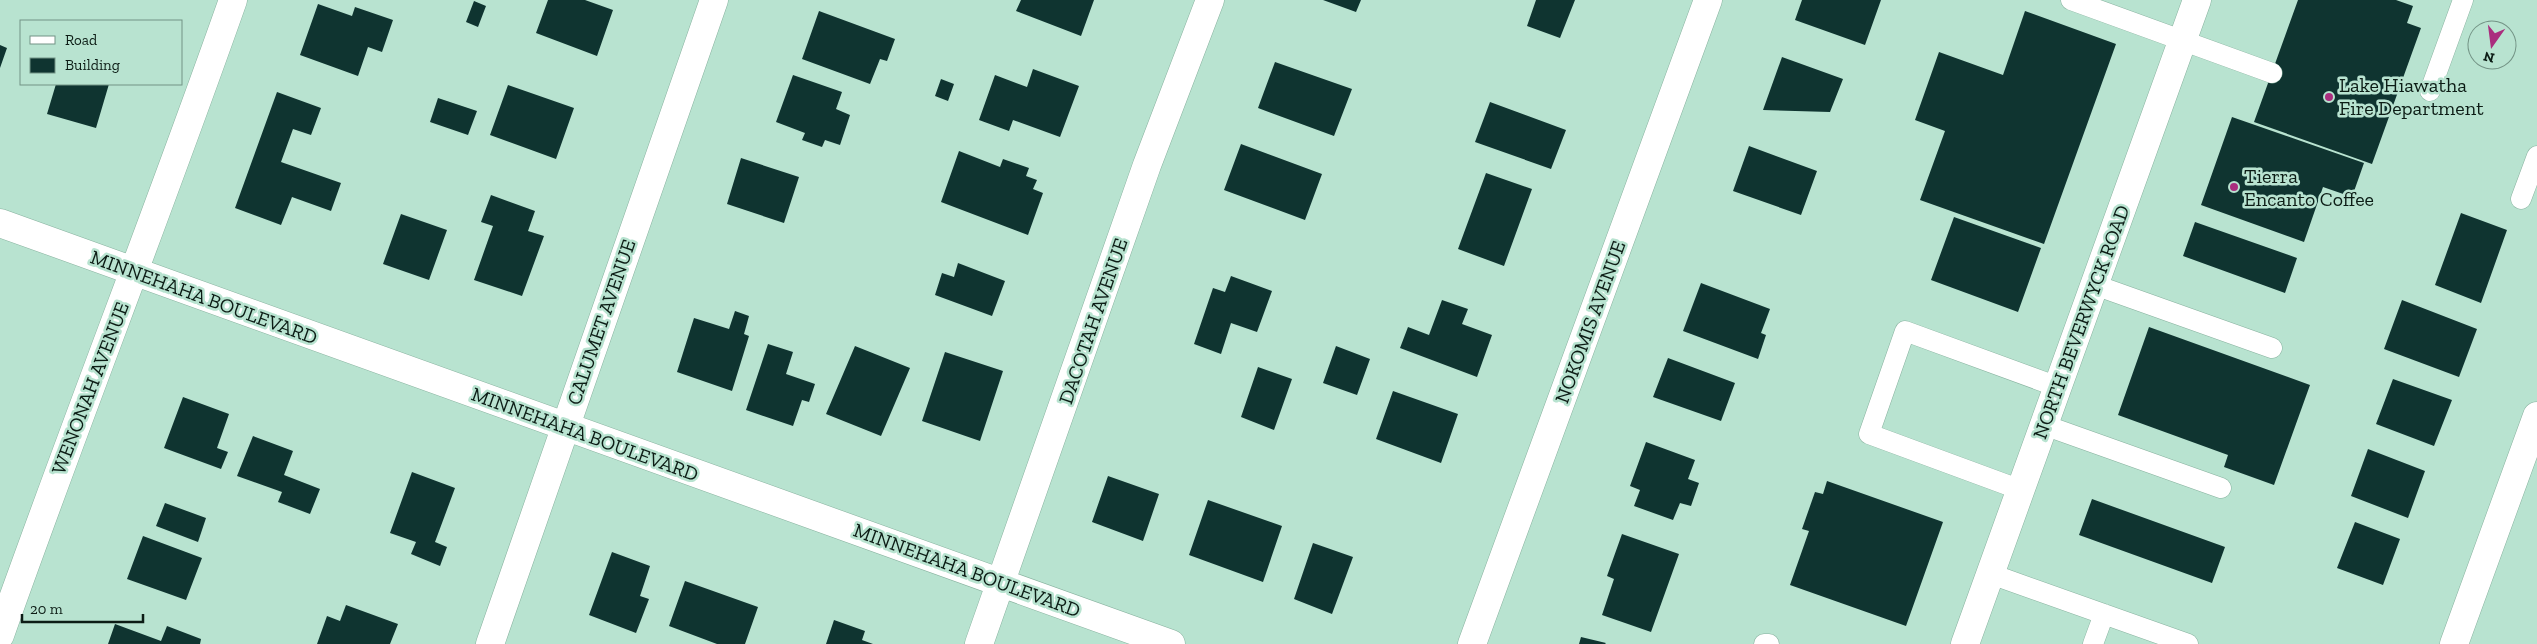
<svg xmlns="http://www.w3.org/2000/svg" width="2537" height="644" font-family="'Zilla Slab',serif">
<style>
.building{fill:#0f3430}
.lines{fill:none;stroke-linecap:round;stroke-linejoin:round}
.service-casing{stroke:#88b29f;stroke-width:21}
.minor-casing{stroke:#88b29f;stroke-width:29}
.tertiary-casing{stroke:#88b29f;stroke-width:29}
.service{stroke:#fff;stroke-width:20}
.minor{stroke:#fff;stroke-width:28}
.tertiary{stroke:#fff;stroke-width:28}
.poi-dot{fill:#aa2d7e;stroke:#b8e3d0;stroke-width:2}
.labels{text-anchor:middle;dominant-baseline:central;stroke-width:5;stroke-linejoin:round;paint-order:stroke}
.poi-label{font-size:20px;fill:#0c1c15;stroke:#b8e3d0;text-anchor:start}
.street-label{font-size:20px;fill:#0c1c15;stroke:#b8e3d0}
</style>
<rect width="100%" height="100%" fill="#b8e3d0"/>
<!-- building -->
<path class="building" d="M548,0H585L613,10L597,56L536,33Z
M1021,0H1094L1081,36L1016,11Z
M1323,0H1361L1356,12Z
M1536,0H1575L1560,38L1527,26Z
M1802,0H1881L1865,45L1795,20Z
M2298,0H2396L2413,6L2407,23L2421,28L2372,164L2254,122Z
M474,1L486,6L478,27L466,22Z
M318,4L352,16L355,7L393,20L382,52L368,47L358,76L300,55Z
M819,11L895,39L887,61L880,59L870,84L802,59Z
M2025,11L2116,44L2044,244L1920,200L1945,131L1915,120L1939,52L2003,75Z
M0,45L7,48L0,68Z
M1782,57L1843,79L1830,112L1763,110Z
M1275,62L1352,89L1334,136L1258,108Z
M1033,69L1079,86L1060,137L1013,120L1009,131L979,120L995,75L1027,87Z
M793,75L842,92L836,109L850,115L840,145L825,140L822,147L802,140L805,133L776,122Z
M941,79L954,84L948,101L935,96Z
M56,84H109L96,128L47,114Z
M508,85L574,108L556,159L490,135Z
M277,92L321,108L311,135L293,129L281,162L341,183L331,211L292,197L281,225L235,208Z
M438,98L477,111L468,135L430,122Z
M1490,102L1566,130L1551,169L1475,142Z
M2232,117L2364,163L2352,197L2323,187L2304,242L2201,205Z
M1241,144L1322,174L1305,220L1224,190Z
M1749,146L1817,171L1801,215L1733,191Z
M959,151L1000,167L1003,159L1029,168L1026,176L1037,180L1033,189L1043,193L1028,235L941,202Z
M741,158L799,177L784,223L727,204Z
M1486,173L1532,189L1504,266L1458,249Z
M491,195L535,211L528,231L544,236L522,296L474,280L493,226L481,222Z
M2461,213L2507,230L2481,303L2435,285Z
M401,214L447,230L429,280L383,264Z
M1954,217L2041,248L2018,312L1931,280Z
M2195,222L2297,258L2285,293L2183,256Z
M958,263L1005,281L992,316L935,295L942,273L954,277Z
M1231,276L1272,291L1257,332L1231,323L1221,354L1194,344L1213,288L1225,292Z
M1701,283L1770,309L1761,333L1766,335L1758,359L1683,331Z
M1442,300L1468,309L1462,324L1492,335L1477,377L1400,348L1408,327L1429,335Z
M2402,300L2477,329L2459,377L2384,349Z
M735,311L749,316L744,334L749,336L732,391L677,372L694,318L729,329Z
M2149,327L2310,385L2274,485L2224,467L2228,455L2118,415Z
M768,344L793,352L786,374L815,384L809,402L802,400L793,426L746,410Z
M855,346L910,368L881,436L826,414Z
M1336,346L1370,359L1357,395L1323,383Z
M945,352L1003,371L980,441L922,421Z
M1668,358L1735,383L1721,421L1653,397Z
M1258,367L1292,379L1274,430L1241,417Z
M2393,379L2452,400L2434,446L2376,424Z
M1393,391L1458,414L1441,463L1376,439Z
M183,397L229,414L217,448L228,452L221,469L164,448Z
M253,436L293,451L284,475L320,489L310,514L278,502L282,492L237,476Z
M1646,442L1695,460L1688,479L1699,483L1691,506L1680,503L1673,520L1634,506L1640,490L1630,486Z
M2368,449L2425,471L2408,518L2351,496Z
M412,472L455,488L435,542L447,547L440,566L411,554L416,542L390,533Z
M1108,476L1159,494L1143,541L1092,522Z
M1827,481L1943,522L1906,626L1790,585L1809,531L1802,529L1815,492L1823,494Z
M2092,499L2225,547L2212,583L2079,535Z
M1208,500L1282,526L1263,582L1189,555Z
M165,503L206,518L198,542L156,526Z
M2355,522L2400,539L2383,585L2337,568Z
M1622,534L1679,554L1651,632L1602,615L1614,579L1607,576Z
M143,536L202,558L186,600L127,579Z
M1313,543L1353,557L1332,614L1294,599Z
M612,552L650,566L640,596L649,599L636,633L589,615Z
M685,581L758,607L745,644H717L669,626Z
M346,605L398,624L390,644H317L327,616L340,621Z
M834,620L865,631L862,640L873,644H826Z
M115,624L161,641L167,626L201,639L200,644H108Z
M1581,637L1606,643L1605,644H1579Z"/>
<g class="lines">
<defs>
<path id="service" d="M2071,0L2272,73
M2430,91L2463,0
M2521,199L2537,156
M2095,285L2272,348
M2044,425L2221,488
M2021,490L1869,434L1905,331L2058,387
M1991,574L2188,644
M1764,644H1769
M2093,644L2104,614"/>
<path id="minor" d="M0,223L1171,644
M0,635C75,423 158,213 233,0
M490,644L714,0
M979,644L1147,165L1210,0
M1472,644L1708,0
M2454,644L2537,416"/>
<path id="tertiary" d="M1965,644L2197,0"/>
</defs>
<!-- service casing -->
<use href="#service" class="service-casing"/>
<!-- minor casing -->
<use href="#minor" class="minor-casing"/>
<!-- tertiary casing -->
<use href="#tertiary" class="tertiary-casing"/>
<!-- service -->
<use href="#service" class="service"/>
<!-- minor -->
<use href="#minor" class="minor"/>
<!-- tertiary -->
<use href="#tertiary" class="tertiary"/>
</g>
<!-- markers -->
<g class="poi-dot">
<circle cx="2329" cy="97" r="5"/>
<circle cx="2234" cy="187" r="5"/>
</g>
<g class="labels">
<!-- poi labels -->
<g class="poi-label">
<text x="2339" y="85">Lake Hiawatha<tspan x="2339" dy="23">Fire Department</tspan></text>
<text x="2244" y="176">Tierra<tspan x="2244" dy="23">Encanto Coffee</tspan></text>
</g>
<!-- street labels -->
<g class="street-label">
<text transform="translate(204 297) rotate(20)">MINNEHAHA BOULEVARD</text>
<text transform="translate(1093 321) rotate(-71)">DACOTAH AVENUE</text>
<text transform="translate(601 322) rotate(-71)">CALUMET AVENUE</text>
<text transform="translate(1590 322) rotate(-70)">NOKOMIS AVENUE</text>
<text transform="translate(2081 322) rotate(-70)">NORTH BEVERWYCK ROAD</text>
<text transform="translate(90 388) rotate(-69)">WENONAH AVENUE</text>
<text transform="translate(585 434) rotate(20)">MINNEHAHA BOULEVARD</text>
<text transform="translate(967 570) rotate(20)">MINNEHAHA BOULEVARD</text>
</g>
</g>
<!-- legend -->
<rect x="20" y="20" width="162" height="65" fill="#b8e3d0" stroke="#739385"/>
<rect x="30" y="36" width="25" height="8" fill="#ffffff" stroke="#739385"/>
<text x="65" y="45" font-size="15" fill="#0c1c15">Road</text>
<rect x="30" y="58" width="25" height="15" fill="#0f3430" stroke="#739385"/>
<text x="65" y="70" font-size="15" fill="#0c1c15">Building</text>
<!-- north arrow -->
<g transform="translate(2492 45) rotate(194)"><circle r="24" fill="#b8e3d0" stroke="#739385"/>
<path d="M0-4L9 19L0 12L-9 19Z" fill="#aa2d7e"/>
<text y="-8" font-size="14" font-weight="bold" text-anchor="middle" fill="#0c1c15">N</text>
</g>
<!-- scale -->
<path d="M22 614v8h121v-8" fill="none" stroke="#0c1c15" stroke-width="2.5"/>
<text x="30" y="614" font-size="15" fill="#0c1c15" stroke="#b8e3d0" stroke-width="4" paint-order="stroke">20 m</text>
</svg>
